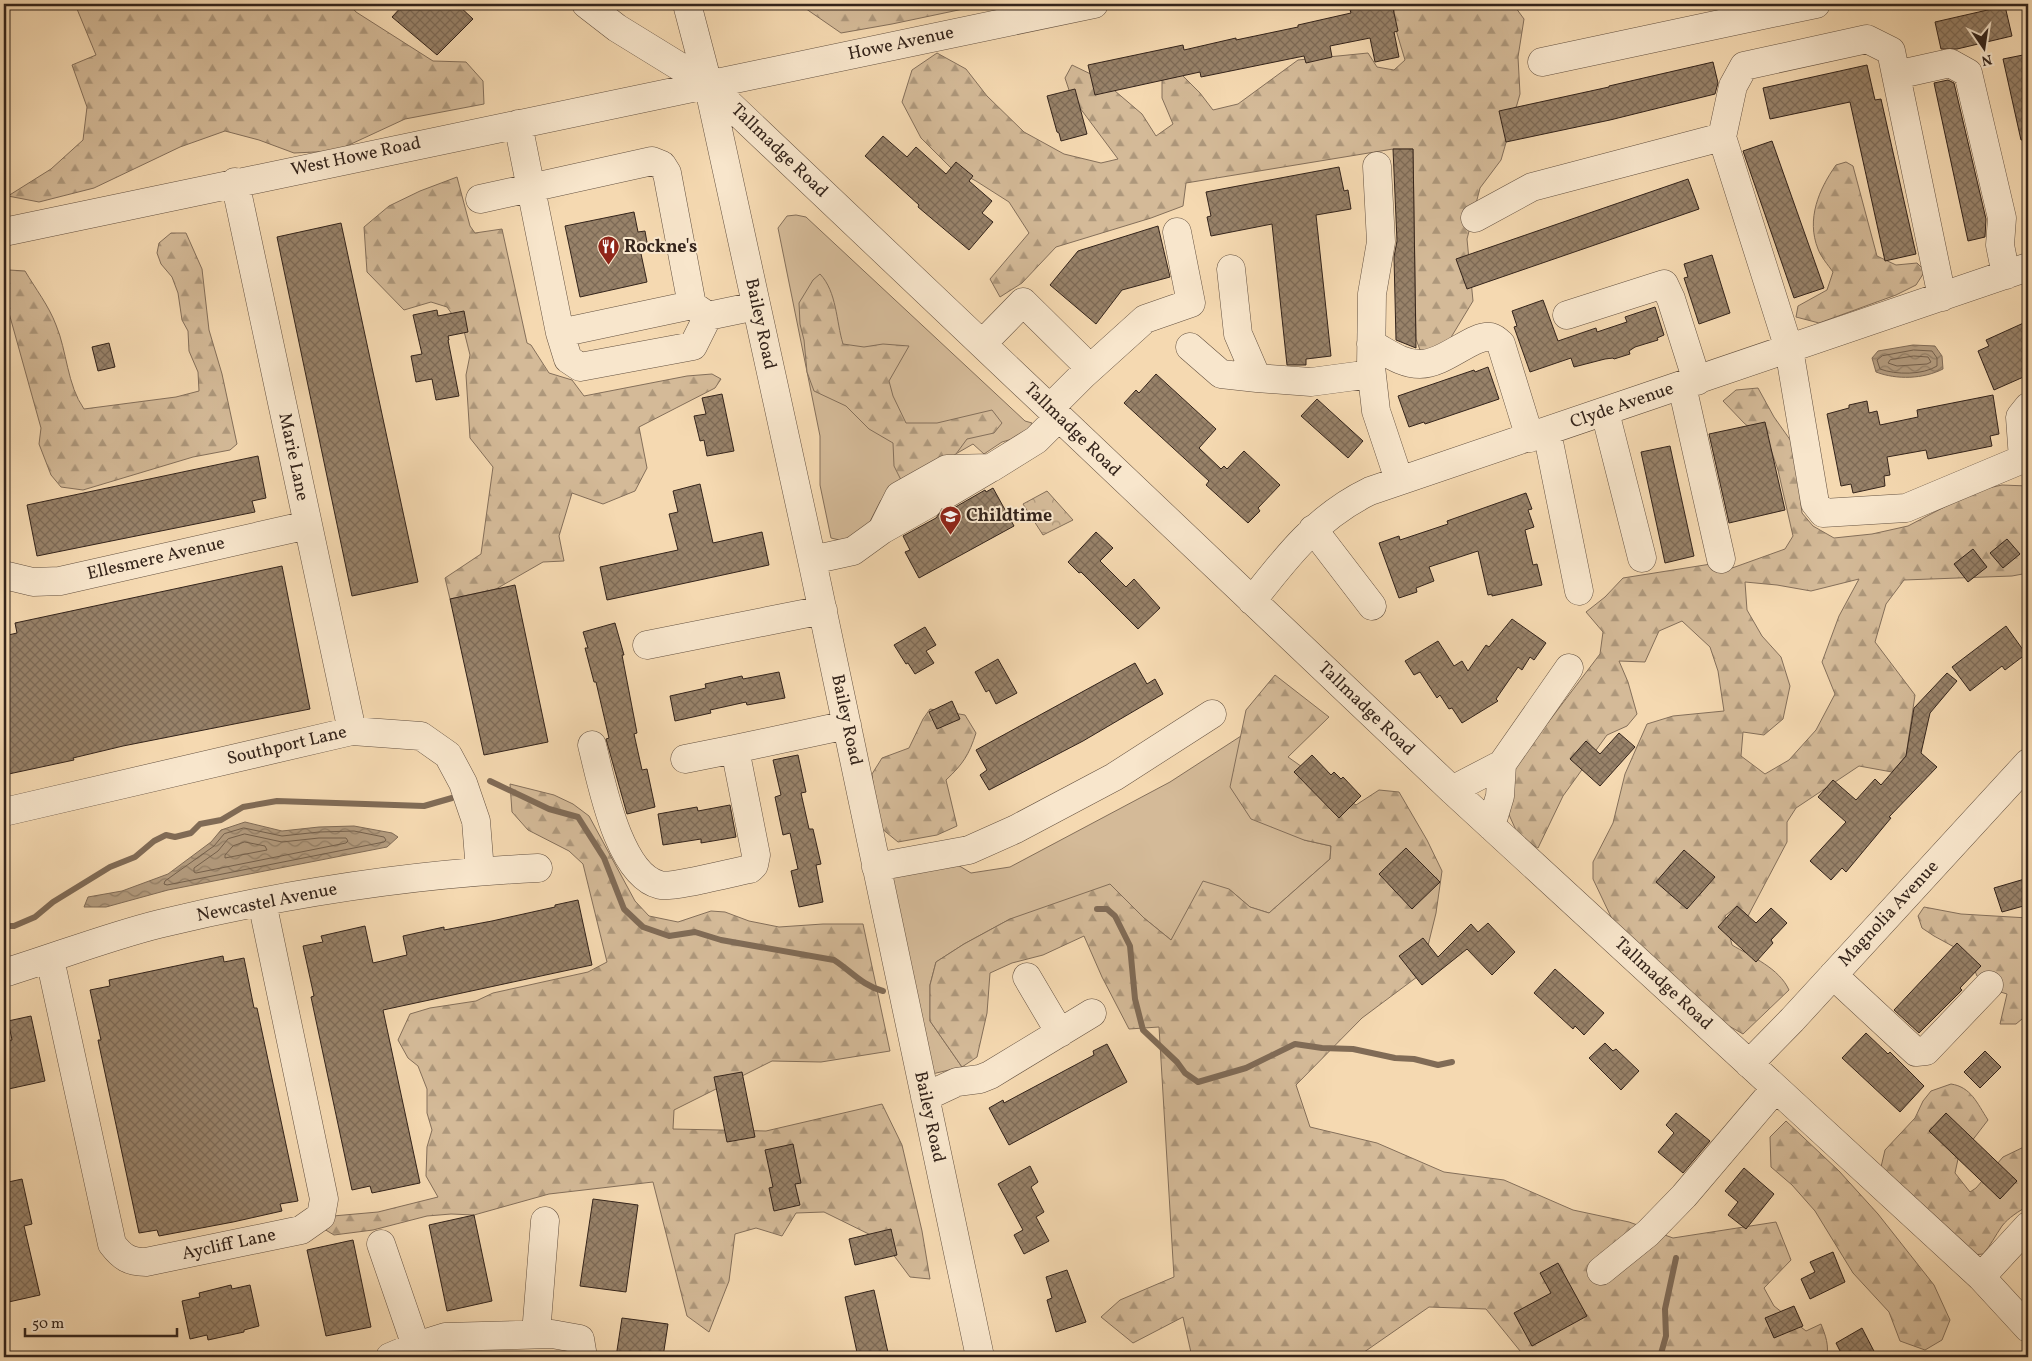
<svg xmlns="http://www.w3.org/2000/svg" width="2032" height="1361" font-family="Vollkorn,serif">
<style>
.grass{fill:#d4ba98;stroke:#846f5a}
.forest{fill:url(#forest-firs);stroke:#846f5a;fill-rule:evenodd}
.park{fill:url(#park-crowns);stroke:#846f5a}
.water{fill:url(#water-waves);stroke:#806b56}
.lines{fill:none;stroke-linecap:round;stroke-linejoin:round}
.shore{stroke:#74604c;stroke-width:1}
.stream{stroke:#806b56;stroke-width:6}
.building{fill:url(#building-cross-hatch);stroke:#34241b}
.minor-casing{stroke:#645140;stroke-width:29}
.minor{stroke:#f8e6cc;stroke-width:28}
.labels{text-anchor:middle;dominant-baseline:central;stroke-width:4;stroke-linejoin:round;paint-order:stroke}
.street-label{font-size:18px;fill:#34241b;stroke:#f8e6cc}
.poi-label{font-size:18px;font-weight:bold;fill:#34241b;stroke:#f8e6cc;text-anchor:start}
</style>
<defs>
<pattern id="forest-firs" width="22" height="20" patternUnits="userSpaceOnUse" patternTransform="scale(1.25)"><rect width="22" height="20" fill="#d4ba98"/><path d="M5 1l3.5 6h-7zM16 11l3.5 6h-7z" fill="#ad977b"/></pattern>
<pattern id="park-crowns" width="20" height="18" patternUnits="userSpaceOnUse" patternTransform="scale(1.25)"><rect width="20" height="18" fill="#d4ba98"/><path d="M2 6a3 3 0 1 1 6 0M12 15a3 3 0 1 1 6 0" fill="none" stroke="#ad977b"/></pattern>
<pattern id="water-waves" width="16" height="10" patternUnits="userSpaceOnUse" patternTransform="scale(1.25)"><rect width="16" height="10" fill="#b39b7e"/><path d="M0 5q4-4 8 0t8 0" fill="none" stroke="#927e66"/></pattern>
<pattern id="building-cross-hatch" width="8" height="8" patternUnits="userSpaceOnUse" patternTransform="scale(1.25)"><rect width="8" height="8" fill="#988269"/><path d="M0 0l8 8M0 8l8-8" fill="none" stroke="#7d6a56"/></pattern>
</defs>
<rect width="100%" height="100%" fill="#f5d9b1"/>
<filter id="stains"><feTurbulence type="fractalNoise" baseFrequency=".004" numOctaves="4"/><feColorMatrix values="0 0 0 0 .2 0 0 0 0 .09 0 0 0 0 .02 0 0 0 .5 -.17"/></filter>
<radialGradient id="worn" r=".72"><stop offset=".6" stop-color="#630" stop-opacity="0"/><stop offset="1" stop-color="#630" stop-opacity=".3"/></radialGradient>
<!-- grass -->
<path class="grass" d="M796,215L806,217L1025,421L1032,423L1026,435L1002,442L984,454L973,444L893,490L881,500L861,539L852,543L831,538L820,485V436L778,228L787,216Z
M1241,736L1304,840L1331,846L1330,859L1269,913L1250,907L1229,889L1171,940L1144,918L1010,919L964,944L936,962L930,985V1021L962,1067L932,1074L892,876L953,862L971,873L1010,867L1170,782Z"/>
<!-- forest -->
<path class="forest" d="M71,4H349L356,12L433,61L466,62L483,81L484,104L405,119L336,151L294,153L259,140L225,131L180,147L94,188L39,202L8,196L51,169L83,140L87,107L72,65L96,55L77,9Z
M799,4H987L892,24L841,33Z
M1395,4H1513L1524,19L1518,57L1520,94L1501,160L1480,188L1467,239L1473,301L1447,344L1427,354L1420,350L1416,339L1413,149H1393L1186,183L1183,206L1151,218L1056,247L1022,283L1000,297L990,279L1029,233L1009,202L976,181L950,167L921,138L902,102L912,70L937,53L966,69L987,96L1024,132L1064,154L1101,163L1118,159L1071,96L1065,78L1072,65L1101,79L1142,114L1156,136L1173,124L1162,98V80L1182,75L1200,93L1213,110L1238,104L1298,60L1368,53L1377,67L1394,70L1405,60L1393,20Z
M1846,162L1853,166L1877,256L1896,265L1917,263L1925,271L1916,285L1896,295L1819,323L1796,317L1798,306L1827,290L1833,272C1828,265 1821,257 1818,249C1806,219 1819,189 1836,165Z
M457,177L470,226L475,233L502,229L527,343L531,345L549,373L572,380L584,396L687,376L712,374L721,379L715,388L639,427L647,468L635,491L603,504L572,493L559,536L564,561L543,562L496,589L450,599L445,578L481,554L493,467L470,438L466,375L470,355L464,331L447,307L431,302L404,310L367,272L364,227L389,206L420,191Z
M171,233H186L202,269L209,330L222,374L237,444L230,450L193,457L83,490L61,487L51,475L39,444L41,428L4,295V278L9,270L25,271C35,288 49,306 56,325C67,351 67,385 84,409L176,397L199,391L198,372L189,351L188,331L182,320L178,293L172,277L161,264L157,253L159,243Z
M820,274C837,292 836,321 843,344L864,347L883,344L909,346L889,381L893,396L906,423H937L992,410L1002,423L994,433L967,439L956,454L903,484L894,466L893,443L869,429L846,406L814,391L807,372L804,340L800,324L799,303L813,280Z
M1758,388L1774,417L1791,441L1797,471L1802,513L1813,526L1834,538L1872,534L1908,526L1975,491L2002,485L2028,486V573L2012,576L1904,580L1886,604L1875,642L1915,695L1906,756L1892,772L1859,766L1796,808L1787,822V842L1748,916L1737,906L1725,916L1732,945C1752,957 1779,968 1789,990L1743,1034L1722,1022L1612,919L1593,879V862L1613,823L1625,774L1647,724L1673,716L1724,711L1718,671L1710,647L1682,621L1659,631L1645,662L1619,661L1628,682L1637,714L1627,726L1607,735L1563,796L1538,848L1519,837L1506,808L1512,770L1600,654L1603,632L1586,612L1605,597L1623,578L1711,564L1721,572L1785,549L1793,536L1778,470L1769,444L1744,423L1723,401L1736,390ZM1859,579L1839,616L1822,662L1835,694L1816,730L1789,760L1765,774L1741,756L1743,732L1764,735L1783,719L1790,686L1781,657L1762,636L1747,610L1745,582L1777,585L1811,591Z
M1275,675L1329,717L1288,757L1356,805L1379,790L1399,792L1427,840L1442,871L1436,913L1421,974L1362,1018L1296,1085L1310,1127L1377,1143L1444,1172L1504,1180L1573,1210L1629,1222L1673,1238L1776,1222L1791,1260L1764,1288L1774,1306L1806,1331L1821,1324C1825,1334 1830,1347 1826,1357H1525L1486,1309L1429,1307L1357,1357H1192L1183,1317L1133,1343L1101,1317L1120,1300L1174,1277L1159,1027L1129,1029L1102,977L1084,936L1043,955L1012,963L990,973L987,1013L977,1057L962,1067L930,1021V985L936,962L964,944L1010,919L1110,884L1144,918L1171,940L1203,881L1229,889L1250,907L1269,913L1330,859L1331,846L1304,840L1251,819L1230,787L1246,710Z
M930,709L965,715L976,733C969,755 963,764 946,780L957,826L937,835L898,842L881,828L875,805L872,774L882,758L909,748L923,719Z
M510,784L554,795L573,804L589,816L635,901L649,916L678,922L711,911L725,912L749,921L779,927L823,924H863L890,1051L821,1062L772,1061L674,1110L673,1129L766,1131L882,1104L902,1145L922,1231L930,1279L910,1277L883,1241L824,1212L796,1213L782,1236L756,1228L735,1234L729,1281L709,1332L687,1316L653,1182L549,1194L474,1215L451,1214L427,1216L373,1230L334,1235L324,1229L333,1216L378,1212L438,1197L426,1176L427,1147L432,1130L427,1113V1089L418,1066L408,1058L398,1040L410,1014L430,1008L476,1001L493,993L588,972L607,962L583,864L569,851L528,830L512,812Z
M1924,907L1961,914L2028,918V1014L2016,1024H2000L2007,994L1994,990L1977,976L1970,959L1956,948L1934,936L1922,928L1918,916Z
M1951,1084C1971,1087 1977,1103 1988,1120L1958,1159L1955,1173L1970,1192L1976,1188L2003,1157L2028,1145V1206C2019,1211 2008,1218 2002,1226C1995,1236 1991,1245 1983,1254L1972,1255L1881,1167L1885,1150L1915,1118L1923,1101L1931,1091Z
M1786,1121L1839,1171L1878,1214L1934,1285L1950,1320L1942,1340L1925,1350L1900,1341L1889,1312L1853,1273L1815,1211L1792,1185L1771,1167L1770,1137Z"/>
<!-- park -->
<path class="park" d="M1047,491L1073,520L1043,535L1023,504Z"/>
<!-- water -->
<path class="water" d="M1913,345L1935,346L1942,356L1943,369C1923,379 1897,380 1876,372L1872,358L1878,351Z
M245,822L282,831L319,827L354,826L392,833L398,837L387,847L168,890L106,907H84L88,897L122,891L168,874L211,842L221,830Z"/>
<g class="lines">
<!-- shore -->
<path class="shore" d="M1914,350L1932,351L1937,358V366C1923,375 1896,375 1880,369L1877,360L1882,356Z
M1914,356L1928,357L1931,362L1927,364L1897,366L1888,363L1890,360Z
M244,828L282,836L319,832L354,831L384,837L386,840L384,842L167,885L164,884L165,881L214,846L224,834Z
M245,834L282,842L319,838H346L348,841L346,843L196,873L194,872V868L218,851L228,839Z
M245,842L265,846L267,850L225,858V855L233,846Z"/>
<!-- stream -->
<path class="stream" d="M490,781L549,809L578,817L604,858L624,909L643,927L669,936L695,932L721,940L834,960C851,971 863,986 883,991
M1097,909H1107L1115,916L1130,946L1135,999L1143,1030L1177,1062L1185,1073L1198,1082L1246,1068L1295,1044L1322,1048L1353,1049L1395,1058L1414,1059L1438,1065L1452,1062
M4,926H14L35,917L53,902L110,867L135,857L154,841L166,835L175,837L191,833L200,824L221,820L243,807L277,801L424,806L452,798
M1660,1357L1666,1336L1665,1309L1676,1258"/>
</g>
<!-- building -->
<path class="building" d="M404,4H457L473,19L437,55L392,17Z
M1381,4H1392L1398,31L1394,32L1399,57L1375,62L1370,38L1330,46L1332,57L1306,63L1304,56L1201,77L1200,72L1095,95L1088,65L1183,45L1184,50L1236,38V40L1298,27V25L1351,13L1350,10Z
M2005,6L2012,36L1957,49H1941L1935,22Z
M2028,54V139L2021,140L2003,59Z
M1713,62L1718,83L1715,94L1610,120L1506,142L1499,111L1609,87V86Z
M1867,65L1875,100L1881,99L1916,254L1885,261L1850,102L1770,119L1763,88Z
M1948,80L1954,83L1986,219L1985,237L1968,241L1934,83Z
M1075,89L1087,134L1061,141L1059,133L1057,132L1047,96Z
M883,136L907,157L916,147L946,174L956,162L973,176L969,181L992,201L982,213L993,222L969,250L918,207L919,205L865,156Z
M1772,141L1824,288L1794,298L1743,151Z
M1393,149H1413L1416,348L1396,340L1394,257L1397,241Z
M1339,167L1344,191L1348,190L1351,209L1316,215L1331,356L1306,359V365H1287L1272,224L1211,236L1207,217L1211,216L1206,192Z
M1688,179L1699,209L1467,289L1456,259Z
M634,212L638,232L645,231L648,248L640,249L647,282L580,297L565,226Z
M341,223L418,582L352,596L277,237Z
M1158,226L1170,277L1122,290L1096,324L1050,285L1078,251Z
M1712,255L1730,313L1699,324L1684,278L1688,277L1684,264Z
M1543,300L1558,341L1596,328L1597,332L1627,322L1625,317L1655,307L1664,335L1657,338L1658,340L1635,347L1629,351L1630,354L1614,359L1613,358L1605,359L1574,367L1571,358L1530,372L1514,327L1517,326L1512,311Z
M437,310L438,316L464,311L468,332L448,336L449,340H448L459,396L436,400L432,379L416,382L411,356L422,354L413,315Z
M2028,321V375L1994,390L1978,351L1989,346L1986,340Z
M109,343L115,367L98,371L92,347Z
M1488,367L1499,399L1425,424L1424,422L1409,427L1398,396L1474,370L1475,372Z
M1156,374L1216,429L1199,448L1221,469L1224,466L1227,469L1244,451L1280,485L1258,508L1260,511L1248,523L1206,485L1209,481L1124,403L1136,390L1139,393Z
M722,394L734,451L707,456L704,440L700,441L694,416L706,414L702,398Z
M1993,395L1999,434L1990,436L1992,446L1928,459L1926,450L1887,457L1890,475L1884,476L1885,486L1853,493L1851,484L1841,486L1827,414L1849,408V405L1867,401L1869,413L1877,411L1880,425L1918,417L1917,410Z
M1317,399L1363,441L1348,458L1301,416Z
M1765,422L1785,510L1729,523L1709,434Z
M1670,446L1694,556L1665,563L1641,452Z
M258,456L266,498L252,501L255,512L37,556L27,505Z
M700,484L713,543L762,532L769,565L607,600L600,567L678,550L669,514L678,512L673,491Z
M993,488L1014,526L919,578L905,552L910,550L903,536L936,518L942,510L952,509L985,490L986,492Z
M1526,493L1532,509L1528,510L1534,527L1525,530L1533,565L1537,564L1542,585L1492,596V594L1488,595L1478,551L1429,567L1434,581L1416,588L1417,592L1399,598L1379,543L1399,536L1400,540L1448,524L1447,521Z
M1096,532L1113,548L1100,561L1126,587L1134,579L1160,608L1138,629L1081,572L1079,573L1068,562Z
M2007,539L2020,554L2003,568L1990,553Z
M1973,549L1987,567L1968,582L1954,564Z
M282,566L310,709L123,746L73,758L74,760L4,775V636L17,633L15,623Z
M515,585L548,742L484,755L450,599Z
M1512,619L1546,643L1534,660L1530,657L1522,670L1518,667L1496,699L1498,701L1462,723L1452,708L1449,709L1440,695L1437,698L1420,672L1414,675L1405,661L1438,641L1454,666L1462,661L1468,671L1486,645L1489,647Z
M615,623L624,655H622L637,733L634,734L642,770L647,769L655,807L627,814L606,739L609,738L596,682H594L585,648H588L583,632Z
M2006,626L2026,654L2005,670L2002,666L1970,691L1952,667Z
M925,627L936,645L926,651L934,663L915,674L908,663L906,664L894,645Z
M998,659L1017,693L996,704L989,690L986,692L975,672Z
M1135,663L1147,684L1155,679L1163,694L1083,741L989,790L980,775L987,770L976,750Z
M779,672L785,698L747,705L746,702L710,710L711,713L675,721L670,696L706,688L705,684L742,676L743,679Z
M1947,673L1957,681L1930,713L1921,753L1937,767L1889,817L1891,818L1846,872L1842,868L1831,880L1810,861L1846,822L1818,797L1833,780L1856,800L1875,779L1881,785L1906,756L1914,708Z
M952,701L960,719L937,729L929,712Z
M1619,733L1635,747L1600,786L1570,759L1586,741L1600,754Z
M798,755L806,792L801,793L809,829H813L821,864L816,865L823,902L799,907L791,871L798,869L790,833L783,835L775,797L781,795L773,760Z
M1312,755L1331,775L1334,772L1341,779L1343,777L1361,796L1339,818L1294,772Z
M730,805L736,837L701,843V839L663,845L658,814L697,807L698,811Z
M1406,848L1440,882L1412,909L1379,874Z
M1684,850L1715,877L1687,909L1656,882Z
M2028,878V890L2024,895L2027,905L2002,912L1994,888Z
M578,900L592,965L383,1010L420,1183L372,1193L370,1186L352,1190L311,997L314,996L303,946L323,942L321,936L365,926L373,963L407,955L403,936L444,927V930L492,921L555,907V905Z
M1737,906L1756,923L1771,908L1787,923L1771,940L1773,943L1756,962L1718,927Z
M1488,923L1515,952L1492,975L1467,949L1422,985L1399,956L1423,938L1438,957L1471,924L1478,932Z
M1957,943L1981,966L1960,988L1962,990L1919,1033L1894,1010Z
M223,956L224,962L244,958L254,1008H257L298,1201L280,1204L282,1211L233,1222L159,1236L157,1230L139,1233L98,1040H101L90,990L110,986L109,980Z
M1555,969L1604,1013L1584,1035L1575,1026L1573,1029L1534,993Z
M31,1016L45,1081L4,1090V1041L12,1040L8,1021Z
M1866,1033L1888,1054L1890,1052L1924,1086L1900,1112L1842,1058Z
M1605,1043L1613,1051L1616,1049L1639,1071L1621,1090L1589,1058Z
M1107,1044L1127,1082L1009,1145L989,1108L1003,1100L1004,1103L1094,1055L1093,1051Z
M1985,1051L2001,1067L1980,1088L1964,1072Z
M742,1072L755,1137L727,1142L714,1077Z
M1676,1113L1710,1141L1683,1173L1658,1152L1674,1133L1666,1125Z
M1946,1113L2017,1181L2000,1199L1929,1131Z
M793,1144L801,1183L795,1184L800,1205L774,1211L769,1188L773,1187L765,1150Z
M1030,1166L1038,1182L1031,1187L1044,1212L1036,1217L1049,1241L1024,1254L1014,1235L1023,1230L998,1184Z
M1744,1168L1774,1194L1746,1229L1728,1215L1738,1202L1725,1191Z
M22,1179L32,1224L24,1226L40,1295L4,1303V1183Z
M593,1199L638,1205L626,1292L580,1286Z
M474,1215L492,1301L447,1311L429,1225Z
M891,1229L897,1255L855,1265L849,1239Z
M353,1240L371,1327L326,1336L307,1250Z
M1833,1252L1845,1282L1810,1299L1801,1279L1815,1272L1810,1262Z
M1558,1263L1587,1316L1532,1346L1514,1313L1551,1293L1540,1273Z
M1067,1270L1086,1322L1056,1332L1047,1300L1052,1298L1046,1277Z
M231,1285L232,1289L250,1285L259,1326L244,1330V1332L208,1340L207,1335L190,1339L182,1301L200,1297L199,1293Z
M874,1290L889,1357H858L845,1297Z
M1794,1306L1803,1326L1774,1338L1765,1318Z
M622,1318L668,1324L663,1357H616Z
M1862,1328L1877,1357H1843L1836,1343Z"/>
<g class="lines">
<defs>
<path id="minor" d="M586,4L617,28L708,84L1452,790L1981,1277L2028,1328
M687,4L708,84L813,565L980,1357
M1755,4L1758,16L1816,4
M1542,62L1758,16
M1896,75L1950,63L1968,73L2002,218L2000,245L2006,275
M518,124L560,333L692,305L708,316L756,306
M1377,166L1381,242L1372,294L1371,367L1376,411L1399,480
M235,182L352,731
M480,199L652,161L662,165L667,173L692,305
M1475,218L1532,187L1722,137
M4,232L1094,4
M1231,269L1238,334L1257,378L1311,382L1371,374
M1942,297L1891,51L1867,39L1744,66L1733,86L1722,137L1789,349L1815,503L1823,513L1906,508L2023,459L2020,417L2028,407
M1567,315L1664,284L1671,299L1697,381
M560,333L568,359L580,367L693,346L708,316
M982,344L1023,302L1090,368
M1371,344C1387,352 1401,364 1420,364C1445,364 1473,334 1491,337C1495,338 1498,341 1501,344L1530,438
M1190,347L1221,374L1257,378
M1682,386L1721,559
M1050,408L1083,375L1145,319L1191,303L1177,232
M1605,412L1642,558
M1547,432L1579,591
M945,495L989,469
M1313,529L1372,606
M882,530L928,504
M812,560L853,551L882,530L899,496L947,469L991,468L1036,440L1059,417
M4,575L33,582L60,581L308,525
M1252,601C1287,556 1318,516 1370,491L2028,267
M647,645L823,610
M592,745C601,780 618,875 660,885C673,888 733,872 750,869L754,865L756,855L735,749L847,725
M685,759L735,749
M1452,790L1502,764L1569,668
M4,812L352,731L421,736L448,755L463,783L476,821L480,871
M1491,826L1500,796L1502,764
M876,867L969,850L1016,829L1114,777L1212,714
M50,959L112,1244C122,1257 129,1262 146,1262L301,1230L321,1216L324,1199L262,902
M4,973C56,957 107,937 159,924C283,894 411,874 538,868
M1833,975L1916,1052L1926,1051L1989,985
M1027,977L1060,1033
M1749,1064L1792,1020L2028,763
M925,1097L957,1082L980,1079L990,1075L1092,1013
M381,1244L416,1346L445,1337L552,1334L580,1339L583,1357
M1601,1271L1648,1233L1684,1196L1775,1089
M1981,1277L2028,1226
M536,1334L545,1221
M390,1357L416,1346L422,1357"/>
</defs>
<!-- minor casing -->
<use href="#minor" class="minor-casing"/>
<!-- minor -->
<use href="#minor" class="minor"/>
</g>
<!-- icons -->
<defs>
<symbol id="restaurant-pin" viewBox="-11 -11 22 30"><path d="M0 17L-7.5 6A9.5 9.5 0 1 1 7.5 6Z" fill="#8f2418" stroke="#f8e6cc"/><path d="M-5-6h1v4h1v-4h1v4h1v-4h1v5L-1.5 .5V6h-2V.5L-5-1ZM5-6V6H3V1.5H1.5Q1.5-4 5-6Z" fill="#fff"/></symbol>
<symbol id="school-pin" viewBox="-11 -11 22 30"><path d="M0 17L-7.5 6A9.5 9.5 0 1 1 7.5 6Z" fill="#8f2418" stroke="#f8e6cc"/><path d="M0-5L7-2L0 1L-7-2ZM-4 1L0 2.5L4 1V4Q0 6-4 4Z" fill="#fff"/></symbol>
</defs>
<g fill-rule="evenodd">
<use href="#restaurant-pin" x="596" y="234" width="25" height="34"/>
<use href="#school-pin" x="938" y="504" width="25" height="34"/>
</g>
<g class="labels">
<!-- street labels -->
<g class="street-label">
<text transform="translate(901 44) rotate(-12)">Howe Avenue</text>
<text transform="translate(779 151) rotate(44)">Tallmadge Road</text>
<text transform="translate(356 157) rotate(-12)">West Howe Road</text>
<text transform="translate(760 324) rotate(78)">Bailey Road</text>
<text transform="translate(1622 406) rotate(-19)">Clyde Avenue</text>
<text transform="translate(1072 430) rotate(44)">Tallmadge Road</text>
<text transform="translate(293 457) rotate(78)">Marie Lane</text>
<text transform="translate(156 559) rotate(-13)">Ellesmere Avenue</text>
<text transform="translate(1366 709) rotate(44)">Tallmadge Road</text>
<text transform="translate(846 720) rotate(78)">Bailey Road</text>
<text transform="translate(287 746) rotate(-13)">Southport Lane</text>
<text transform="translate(267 903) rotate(-11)">Newcastel Avenue</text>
<text transform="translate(1889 914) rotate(-47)">Magnolia Avenue</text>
<text transform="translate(1663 984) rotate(43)">Tallmadge Road</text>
<text transform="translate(929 1117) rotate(78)">Bailey Road</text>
<text transform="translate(229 1245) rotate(-12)">Aycliff Lane</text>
</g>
<!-- poi labels -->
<g class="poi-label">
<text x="624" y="247">Rockne's</text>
<text x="966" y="516">Childtime</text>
</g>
</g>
<!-- margin -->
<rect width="2032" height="1361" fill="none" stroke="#f5d9b1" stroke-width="20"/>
<rect x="5" y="5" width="2022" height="1351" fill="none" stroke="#34241b" stroke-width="2.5"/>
<rect x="10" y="10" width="2012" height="1341" fill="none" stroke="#34241b"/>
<!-- north arrow -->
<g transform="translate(1984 48) rotate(167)" stroke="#f8e6cc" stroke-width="4" paint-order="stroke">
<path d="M0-4L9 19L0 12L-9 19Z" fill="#34241b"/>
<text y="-8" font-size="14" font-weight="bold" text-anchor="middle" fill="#34241b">N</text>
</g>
<!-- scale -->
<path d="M25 1328v8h152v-8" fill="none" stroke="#34241b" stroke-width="2.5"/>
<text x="32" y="1328" font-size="15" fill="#34241b" stroke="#f8e6cc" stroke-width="4" paint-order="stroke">50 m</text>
<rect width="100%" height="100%" filter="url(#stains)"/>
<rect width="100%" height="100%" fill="url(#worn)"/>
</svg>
